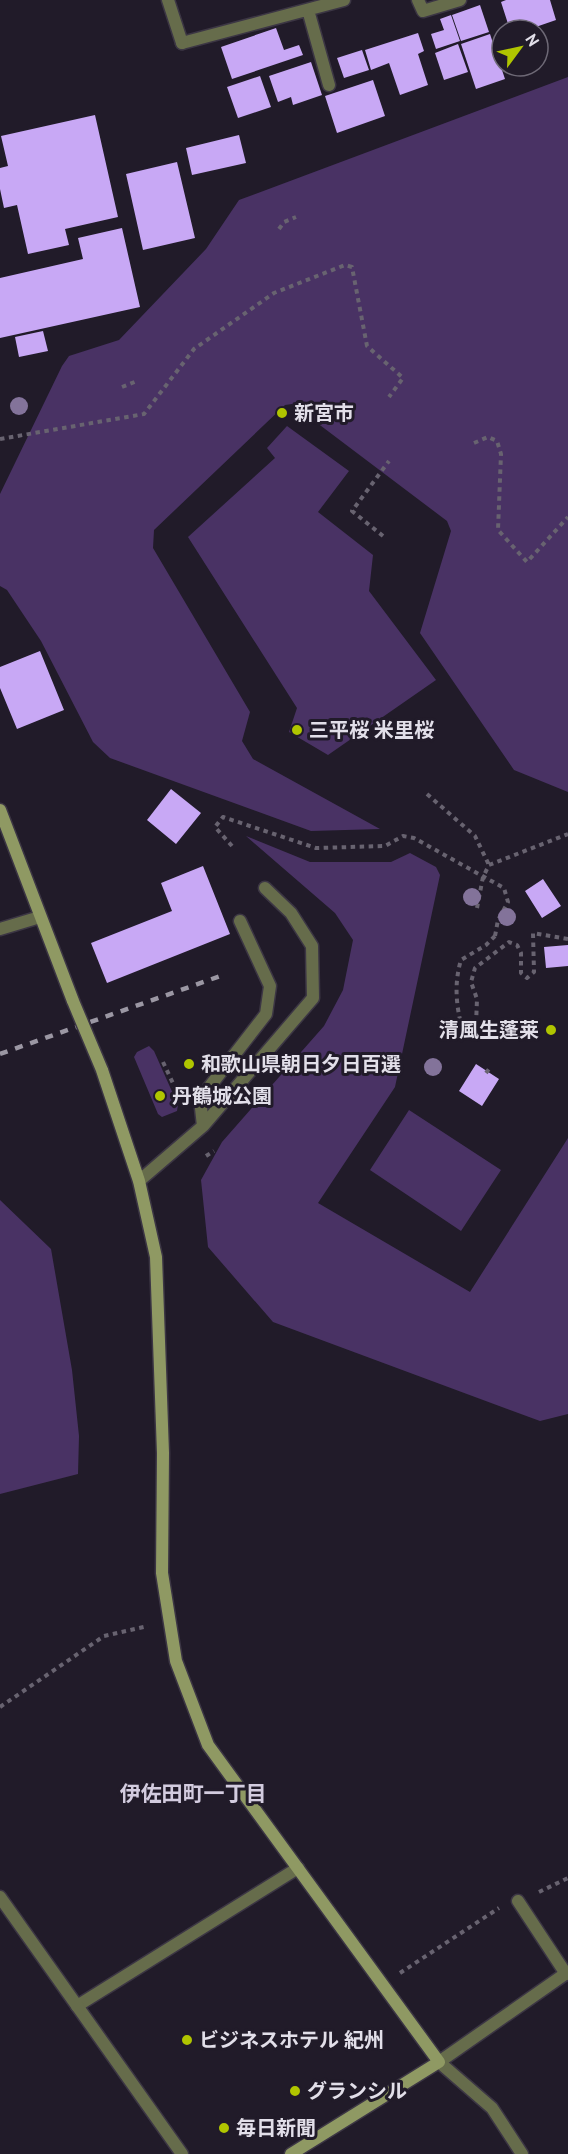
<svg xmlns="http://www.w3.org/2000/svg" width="568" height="2154" font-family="'PT Sans','Noto Sans JP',sans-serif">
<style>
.green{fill:#493264}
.building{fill:#c8a8f5}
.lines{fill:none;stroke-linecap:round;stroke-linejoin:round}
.lane-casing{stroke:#3c3644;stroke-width:15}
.street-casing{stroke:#3c3644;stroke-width:15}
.secondary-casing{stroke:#3c3644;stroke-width:15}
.path{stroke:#686370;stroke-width:4;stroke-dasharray:4.5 4.5;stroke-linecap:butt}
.lane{stroke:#666c4b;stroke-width:12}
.street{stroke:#666c4b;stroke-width:12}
.secondary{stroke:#8f9963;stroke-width:12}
.rail{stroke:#9b97a3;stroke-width:4.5;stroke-dasharray:8 8;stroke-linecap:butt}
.secondary-bridge-casing{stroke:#3c3644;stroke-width:15;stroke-linecap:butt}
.path-bridge{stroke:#686370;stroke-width:4;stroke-dasharray:4.5 4.5;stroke-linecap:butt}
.secondary-bridge{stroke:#8f9963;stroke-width:12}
.tree{fill:#83739a}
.poi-dot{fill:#b0c500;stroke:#211b29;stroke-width:2}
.labels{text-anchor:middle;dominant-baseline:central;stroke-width:6;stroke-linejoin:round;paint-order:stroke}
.poi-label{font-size:20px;font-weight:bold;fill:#e2dfe9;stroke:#211b29;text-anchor:start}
.neighbourhood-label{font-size:21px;font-weight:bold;fill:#d3ccdf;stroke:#211b29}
</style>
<rect width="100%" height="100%" fill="#211b29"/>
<!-- green -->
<path class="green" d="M568,77V792L514,770L420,633L451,531L447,521L292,404L285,405L154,530L153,548L250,712L242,741L253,759L380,829L311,831L110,758L93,742L41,641L7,590L0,586V494L62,366L69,356L119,340L206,249L239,200Z
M287,426L349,471L318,512L373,555L369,591L436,680L328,755L289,732L297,708L188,537L275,458L267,448Z
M246,836L310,862H391L410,853L436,867L440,875L395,1087L318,1203L470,1292L568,1138V1414L540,1421L273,1322L208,1247L201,1180L222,1142L324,1026L343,990L353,940L335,913Z
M149,1046L154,1051L178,1105L177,1111L162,1117L158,1114L134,1057L137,1052Z
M409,1110L501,1170L461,1231L370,1170Z
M0,1200L51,1249L72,1370L79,1436L78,1474L0,1494Z"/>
<!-- building -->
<path class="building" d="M506,0H550L556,20L527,30H510L501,2Z
M480,5L489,32L461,41L452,15Z
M451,15L460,41L436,49L431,34L444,30L440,19Z
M276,28L284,50L299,45L303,55L232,79L221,47Z
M418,33L424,51L418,54L428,85L400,95L389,63L371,70L365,50Z
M490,34L505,79L476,89L461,44Z
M458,44L468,72L444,80L435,53Z
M362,50L369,70L344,78L337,58Z
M311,62L322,95L293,105L291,97L278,102L269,76Z
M260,76L271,107L238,118L227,87Z
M373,80L385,116L337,133L325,96Z
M95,115L118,217L65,229L69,245L28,254L17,205L4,208L0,189V168L8,166L1,136Z
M239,135L246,163L192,175L186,148Z
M177,162L195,238L143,250L126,174Z
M122,228L140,307L0,338V278L83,259L78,238Z
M43,331L48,351L19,357L15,337Z
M40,651L64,710L17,729L0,688V667Z
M171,789L201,813L176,844L147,820Z
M203,866L230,934L107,983L91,943L172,911L161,883Z
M543,879L561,906L542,918L525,891Z
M568,945V966L546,968L544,947Z
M476,1064L499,1079L482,1106L459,1091Z"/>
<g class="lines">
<defs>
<path id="lane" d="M418,0L423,11L460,0
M308,10L329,85
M182,43L344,0
M203,1126L200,1099L266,1014L270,986L240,921
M139,1181L203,1126L313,998L312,946L291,913L265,888
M518,1901L566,1974
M77,2006L298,1868"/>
<path id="street" d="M168,0L182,43
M0,929L40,917
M0,1897L182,2154
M522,2154L492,2108L439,2062L568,1972"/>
<path id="secondary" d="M0,810L73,1001
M102,1070L139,1181L156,1257L163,1453L162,1573L176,1661L208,1745L439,2062L291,2154"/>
</defs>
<!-- lane casing -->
<use href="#lane" class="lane-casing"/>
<!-- street casing -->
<use href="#street" class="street-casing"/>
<!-- secondary casing -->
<use href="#secondary" class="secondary-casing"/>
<!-- path -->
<path class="path" d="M279,229L284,222L296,217
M122,387L137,381
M0,439L144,414L194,349L274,293L345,265L352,267L367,346L403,378L389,397
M474,443L488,437L497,441L501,454L498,530L527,562L568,517
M383,536L352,511L389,461
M427,794L475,836L489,865
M232,846L215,827L223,817L316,848L385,846L403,836L414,838L504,888L508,902L498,920
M477,908L483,877L489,865L568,834
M495,936L486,945L461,960C454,983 456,1005 462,1028L476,1025L477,999L471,982L475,968L509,942L517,945L521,953V973L527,978L534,972L533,933L568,939
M163,1062L178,1094
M486,1073L489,1069
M206,1156L214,1151
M0,1707L104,1636L148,1626
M539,1892L568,1878
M400,1973L499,1908"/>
<!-- lane -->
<use href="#lane" class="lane"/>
<!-- street -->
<use href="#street" class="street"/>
<!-- secondary -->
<use href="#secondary" class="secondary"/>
<!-- rail -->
<path class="rail" d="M0,1054L226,974"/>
<defs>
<path id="secondary-bridge" d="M73,1001L102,1070"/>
</defs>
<!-- secondary-bridge casing -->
<use href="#secondary-bridge" class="secondary-bridge-casing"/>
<!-- path-bridge -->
<path class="path-bridge" d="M495,936L498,920"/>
<!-- secondary-bridge -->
<use href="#secondary-bridge" class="secondary-bridge"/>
</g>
<!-- trees -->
<g class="tree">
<circle cx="19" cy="406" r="9"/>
<circle cx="472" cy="897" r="9"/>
<circle cx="507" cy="917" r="9"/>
<circle cx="433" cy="1067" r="9"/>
</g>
<!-- markers -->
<g class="poi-dot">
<circle cx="282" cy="413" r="6"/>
<circle cx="297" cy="730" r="6"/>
<circle cx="551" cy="1030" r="6"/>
<circle cx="189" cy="1064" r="6"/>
<circle cx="160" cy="1096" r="6"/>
<circle cx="187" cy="2040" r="6"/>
<circle cx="295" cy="2091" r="6"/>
<circle cx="224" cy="2128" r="6"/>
</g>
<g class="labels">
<!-- poi labels -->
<g class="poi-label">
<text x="294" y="413">新宮市</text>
<text x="309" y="730">三平桜 米里桜</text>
<text x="539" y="1030" text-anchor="end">清風生蓬莱</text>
<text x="201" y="1064">和歌山県朝日夕日百選</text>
<text x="172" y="1096">丹鶴城公園</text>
<text x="199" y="2040">ビジネスホテル 紀州</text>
<text x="307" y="2091">グランシル</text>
<text x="236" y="2128">毎日新聞</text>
</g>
<!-- neighbourhood labels -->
<g class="neighbourhood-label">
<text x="193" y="1793">伊佐田町一丁目</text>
</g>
</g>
<!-- north arrow -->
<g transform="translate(520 48) rotate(57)"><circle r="28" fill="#211b29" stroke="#6e6976" stroke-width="1.5"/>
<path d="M0-4.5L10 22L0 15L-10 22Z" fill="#b0c500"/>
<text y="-9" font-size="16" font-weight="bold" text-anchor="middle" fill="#e2dfe9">N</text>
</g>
</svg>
